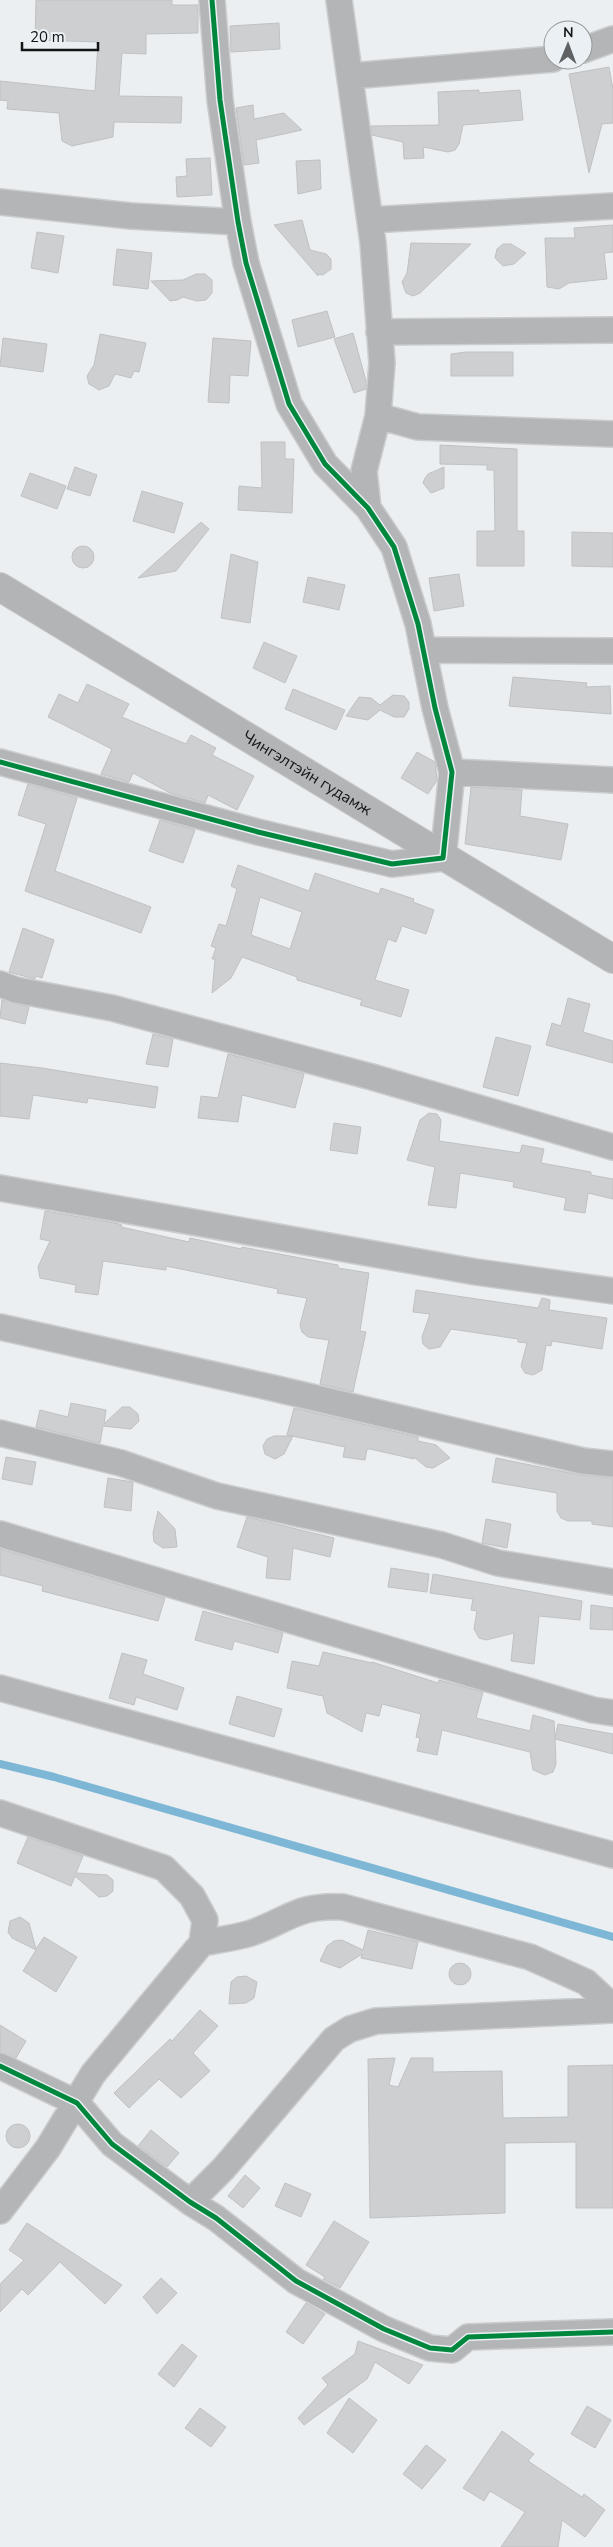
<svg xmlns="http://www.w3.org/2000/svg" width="613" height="2547" font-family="'Nunito Sans',sans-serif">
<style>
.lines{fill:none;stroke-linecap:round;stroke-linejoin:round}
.stream{stroke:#7db7d5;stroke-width:8}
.building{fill:#cdcfd1;stroke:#bfc1c3;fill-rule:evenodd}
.minor-casing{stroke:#cacccd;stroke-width:28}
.secondary-casing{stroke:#cacccd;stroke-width:30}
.minor{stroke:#b4b5b6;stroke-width:25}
.secondary{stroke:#b3b4b5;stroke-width:28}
.cycleway-casing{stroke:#eaf0f3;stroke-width:8}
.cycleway{stroke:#00873e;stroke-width:5}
.labels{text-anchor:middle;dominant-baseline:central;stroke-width:5;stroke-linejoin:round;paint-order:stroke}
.street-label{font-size:16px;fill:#131415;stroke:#eaf0f3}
</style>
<rect width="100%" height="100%" fill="#eceff1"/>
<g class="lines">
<!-- stream -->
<path class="stream" d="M0,1764L54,1777L613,1937"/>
</g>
<!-- building -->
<path class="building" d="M36,0H172V5H198V33L146,34V54L122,53L119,96L182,97L181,123L114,122L113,137L72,146L62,141L59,113L7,109L8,101L0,100V81L95,91L98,42L35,40Z
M279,23L280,49L231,52L230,26Z
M609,67L613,89V123L602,124L589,173L569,74Z
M479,90V93L520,90L523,120L463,125L459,144L455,150L448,152L423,147L424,158L404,159L403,142L372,135L371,126L439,125L438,92Z
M253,105L254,119L284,113L302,130L256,140L259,163L244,165L236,108Z
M210,158L212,195L177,197L176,177L187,176L186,159Z
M320,160L321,189L298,194L296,161Z
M302,220L310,250L326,254L331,259V269L323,275L317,274L318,276L274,225Z
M613,225V252L604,253L607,279L569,283L559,289L547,287L545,238H575L574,228Z
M37,232L64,236L58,273L31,268Z
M411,243L471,244L420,293L413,296L406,293L402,282L407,273Z
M503,244H511L526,253L514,264L503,266L495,258L497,249Z
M117,249L152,253L148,289L113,285Z
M196,274H205L212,280V293L206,300L197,301L183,297L177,300L170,301L151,281L183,280Z
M327,311L335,337L298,347L292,320Z
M353,333L366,381V389L354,393L334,339Z
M100,334L146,343L139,372L134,371L131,378L115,374L109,386L99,390L89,384L87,376L94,365Z
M3,338L47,344L43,372L0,366Z
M213,338L251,341L248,376L230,375L229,403L208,402Z
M466,352H513V376H451V354Z
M261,442H285V459H294L292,513L238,510L239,486L262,488Z
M440,445L517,449V531H524V566H477V531H495L494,470H487V465L440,464Z
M75,467L97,475L90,496L67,489Z
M444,467V488L431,493L423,483L425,478L428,474Z
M30,473L66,486L57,509L21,496Z
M142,491L183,503L174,533L133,521Z
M201,522L209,529L176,571L138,578Z
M572,532L613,533V567L572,566Z
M72 557a11 11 0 1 1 22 0a11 11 0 1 1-22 0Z
M231,554L258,562L250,623L221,618Z
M459,574L464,606L434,611L429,578Z
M308,577L345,585L339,610L303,602Z
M264,642L297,656L285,683L253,668Z
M513,677L587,683L586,687L610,686L611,714L509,706Z
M87,684L129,704L122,717L186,744L191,735L216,748L212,755L254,776L237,810L208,795L205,803L170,793L133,773L129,782L101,774L112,749L48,717L59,694L78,703Z
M293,689L345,710L336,730L285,709Z
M393,695L404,696L409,702V709L404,717H394L380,710L368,720L346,716L359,697L371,698L380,705Z
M417,752L435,762L437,780L428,794L401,778Z
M28,784L77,798L55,871L151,907L141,933L25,891L46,824L18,815Z
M471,787L522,790L520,816L568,824L561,860L465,844Z
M160,820L195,830L183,863L149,851Z
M238,865L309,891L315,873L379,894L381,888L414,899L413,902L434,910L426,934L402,926L396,942L388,939L375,980L409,990L401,1017L360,1005L362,1000L297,980V977L242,957L231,978L212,993L215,959H212L216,948L211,946L219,924L226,926L237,889L231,886ZM260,897L302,912L290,949L251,935Z
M23,928L54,940L42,978L36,976L35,979L9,972Z
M568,998L590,1004L583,1032L613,1041V1063L546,1045L552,1023L561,1026Z
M2,1000L29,1007L25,1024L0,1018Z
M153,1034L173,1039L168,1067L146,1064Z
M496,1037L531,1046L518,1096L483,1087Z
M228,1054L304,1074L295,1108L242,1095L238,1122L198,1118L201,1096L218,1098Z
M0,1063L42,1068L158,1087L155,1108L88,1098L87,1103L33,1095L29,1119L0,1116Z
M429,1113L437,1114L441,1120L439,1141L520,1153L522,1145L544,1149L541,1163L591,1172V1175L613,1179V1199L588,1193L585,1213L564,1210L566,1198L513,1187L514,1182L460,1173L456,1208L428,1205L435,1167L407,1160L420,1120Z
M334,1123L361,1127L357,1154L330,1150Z
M45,1211L115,1223L122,1225L121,1227L189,1242L190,1238L241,1249L242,1247L338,1265V1268L369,1273L360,1331L366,1332L353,1392L320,1384L329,1340L308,1337L302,1332L300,1325L307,1298L277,1293L278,1289L166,1266V1270L103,1261L98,1295L75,1292L76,1285L40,1278L38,1267L50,1241L40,1239Z
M416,1290L538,1308L542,1298L550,1300L549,1310L607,1318L602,1349L552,1341L551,1346L546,1345L542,1370L533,1375L525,1373L521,1366L527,1343L518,1342V1339L451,1329L440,1347L429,1349L423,1344L422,1337L430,1314L413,1312Z
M71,1403L106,1410L104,1424L122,1407H130L138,1414L139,1421L131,1429L103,1426L100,1443L36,1427L40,1410L68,1417Z
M294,1408L418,1437V1441L436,1445L450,1458L433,1468L426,1467L414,1457V1459L370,1449H367L365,1460L343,1457L345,1447L287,1435Z
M274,1436H293L284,1454L275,1459L265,1454L263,1446L267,1439Z
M6,1457L36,1462L32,1485L2,1479Z
M496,1458L580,1475L613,1478V1527L592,1524V1521H568L561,1518L557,1511V1493L492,1482Z
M108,1478L133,1482L131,1511L104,1507Z
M158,1511L175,1529L177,1547L163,1548L154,1542L153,1533Z
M247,1517L334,1538L330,1557L293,1548L290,1580L266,1578L268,1557L237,1547Z
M486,1519L511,1524L507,1548L482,1543Z
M0,1549L165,1598L158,1621L42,1591L43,1586L0,1575Z
M391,1568L429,1574L427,1592L388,1587Z
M433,1574L582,1601L580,1620L539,1616L534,1664L511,1661L514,1633L486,1640L479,1638L474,1629L477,1611L471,1610L473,1599L430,1593Z
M591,1605L613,1608V1630L590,1629Z
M203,1611L283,1633L278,1653L234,1641L232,1650L195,1640Z
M323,1652L372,1663V1662L438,1683L439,1680L483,1692L476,1718L530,1731L533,1715L554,1721L555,1738L558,1724L613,1734V1754L555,1739L556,1764L553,1772L545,1775L533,1770L530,1752L442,1730L437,1755L417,1751L420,1738L416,1737L421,1714L382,1704L379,1716L366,1713L362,1732L327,1713L323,1696L287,1688L292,1661L319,1666Z
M122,1653L147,1660L143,1674L184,1688L177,1710L136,1697L134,1705L109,1698Z
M237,1696L282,1709L274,1737L229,1724Z
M28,1837L83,1856L76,1873L107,1875L113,1880V1891L107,1896L99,1897L75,1876L71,1886L17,1863Z
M20,1917L29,1923L36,1949L44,1937L77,1957L56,1992L23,1971L36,1950L12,1938L8,1932L10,1921Z
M368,1930L418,1942L412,1969L361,1958L362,1954L340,1968L320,1961L327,1946L334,1941L342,1940L363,1950Z
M449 1974a11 11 0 1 1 22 0a11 11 0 1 1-22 0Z
M246,1976L257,1982L254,1998L246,2003L229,2004L231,1982L237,1977Z
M200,2010L218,2026L193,2053L210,2071L181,2098L159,2079L129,2108L114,2093L170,2039L172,2041Z
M0,2025L26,2041L16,2058L0,2052Z
M395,2058L389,2085L398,2087L411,2058H433V2072L502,2071L503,2118L568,2117V2066L613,2065V2208H576V2142L505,2143V2213L370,2218L368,2059Z
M6 2136a12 12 0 1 1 24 0a12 12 0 1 1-24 0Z
M151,2130L179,2153L167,2167L138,2146Z
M245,2175L260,2188L243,2208L228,2196Z
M285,2183L311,2194L301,2217L275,2206Z
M334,2221L369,2242L340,2288L323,2279L325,2277L306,2265Z
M27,2223L50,2238L122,2285L105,2304L60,2262L28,2295L22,2289L0,2312V2284L24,2260L9,2250Z
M161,2278L177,2293L157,2314L143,2297Z
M306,2303L325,2314L303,2344L286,2332Z
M358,2341L423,2365L409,2384L375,2362L367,2379L304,2425L298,2418L328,2385L322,2378L355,2354Z
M182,2344L197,2356L174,2387L158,2374Z
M349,2398L377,2420L353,2453L327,2433Z
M587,2406L611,2420L595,2448L571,2434Z
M200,2408L226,2427L211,2447L185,2428Z
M502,2431L534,2454L528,2461L582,2497L584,2494L605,2510L585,2537L562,2520L558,2547H501L525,2512L490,2491L484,2501L463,2488Z
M426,2445L446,2460L422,2489L403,2474Z"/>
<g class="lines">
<defs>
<path id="minor" d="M339,0L373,243L382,363L378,416L364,471L368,508
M583,50L613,39
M351,76L553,59
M0,202L131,216L238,222
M370,220L613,206
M379,332L613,330
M378,416L418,427L613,434
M423,650L613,651
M0,762L258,832L392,864L443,858L452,772L435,708L418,624L394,547L368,508L325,464L289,404L246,263L238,222L220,100L212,0
M452,772L613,780
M0,984L16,990L112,1008L372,1077L613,1147
M0,1188L476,1272L613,1291
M0,1327L273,1388L583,1461L613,1464
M0,1433L121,1463L217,1496L442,1545L498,1563L613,1582
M0,1534L593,1710L613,1713
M0,1688L613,1855
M0,1813L164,1868L192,1896L205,1920L202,1943L93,2074L48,2148L0,2211
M202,1943C218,1940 235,1938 251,1933C288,1920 299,1904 343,1907L530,1957L586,1982L613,2007
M0,2066L77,2103L112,2144L190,2202L216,2218L296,2281L384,2329L430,2348L452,2350L468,2337L613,2332
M190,2202L224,2168L334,2039L350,2029L376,2021L613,2010"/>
<g id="secondary">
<path id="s1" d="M0,587L613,959"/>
</g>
</defs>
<!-- minor casing -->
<use href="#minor" class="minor-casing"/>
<!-- secondary casing -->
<use href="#secondary" class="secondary-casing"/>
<!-- minor -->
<use href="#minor" class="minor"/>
<!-- secondary -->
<use href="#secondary" class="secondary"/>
<defs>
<path id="cycleway" d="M0,762L258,832L392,864L443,858L452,772L435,708L418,624L394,547L368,508L325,464L289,404L246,263L238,222L220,100L212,0
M0,2066L77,2103L112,2144L190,2202L216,2218L296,2281L384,2329L430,2348L452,2350L468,2337L613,2332"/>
</defs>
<!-- cycleway casing -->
<use href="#cycleway" class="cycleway-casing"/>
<!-- cycleway -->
<use href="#cycleway" class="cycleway"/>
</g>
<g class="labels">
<!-- street labels -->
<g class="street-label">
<text stroke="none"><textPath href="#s1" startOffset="359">Чингэлтэйн гудамж</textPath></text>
</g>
</g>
<!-- north arrow -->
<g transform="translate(568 45) rotate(1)"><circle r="24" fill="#eaf0f3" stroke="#94989a"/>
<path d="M0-4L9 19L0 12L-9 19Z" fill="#5f6162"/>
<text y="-8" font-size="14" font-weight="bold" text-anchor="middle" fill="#131415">N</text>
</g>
<!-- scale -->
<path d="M22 42v8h76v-8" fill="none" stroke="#131415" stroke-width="2.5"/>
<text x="30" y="42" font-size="15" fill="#131415" stroke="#eaf0f3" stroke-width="4" paint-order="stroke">20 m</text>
</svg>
